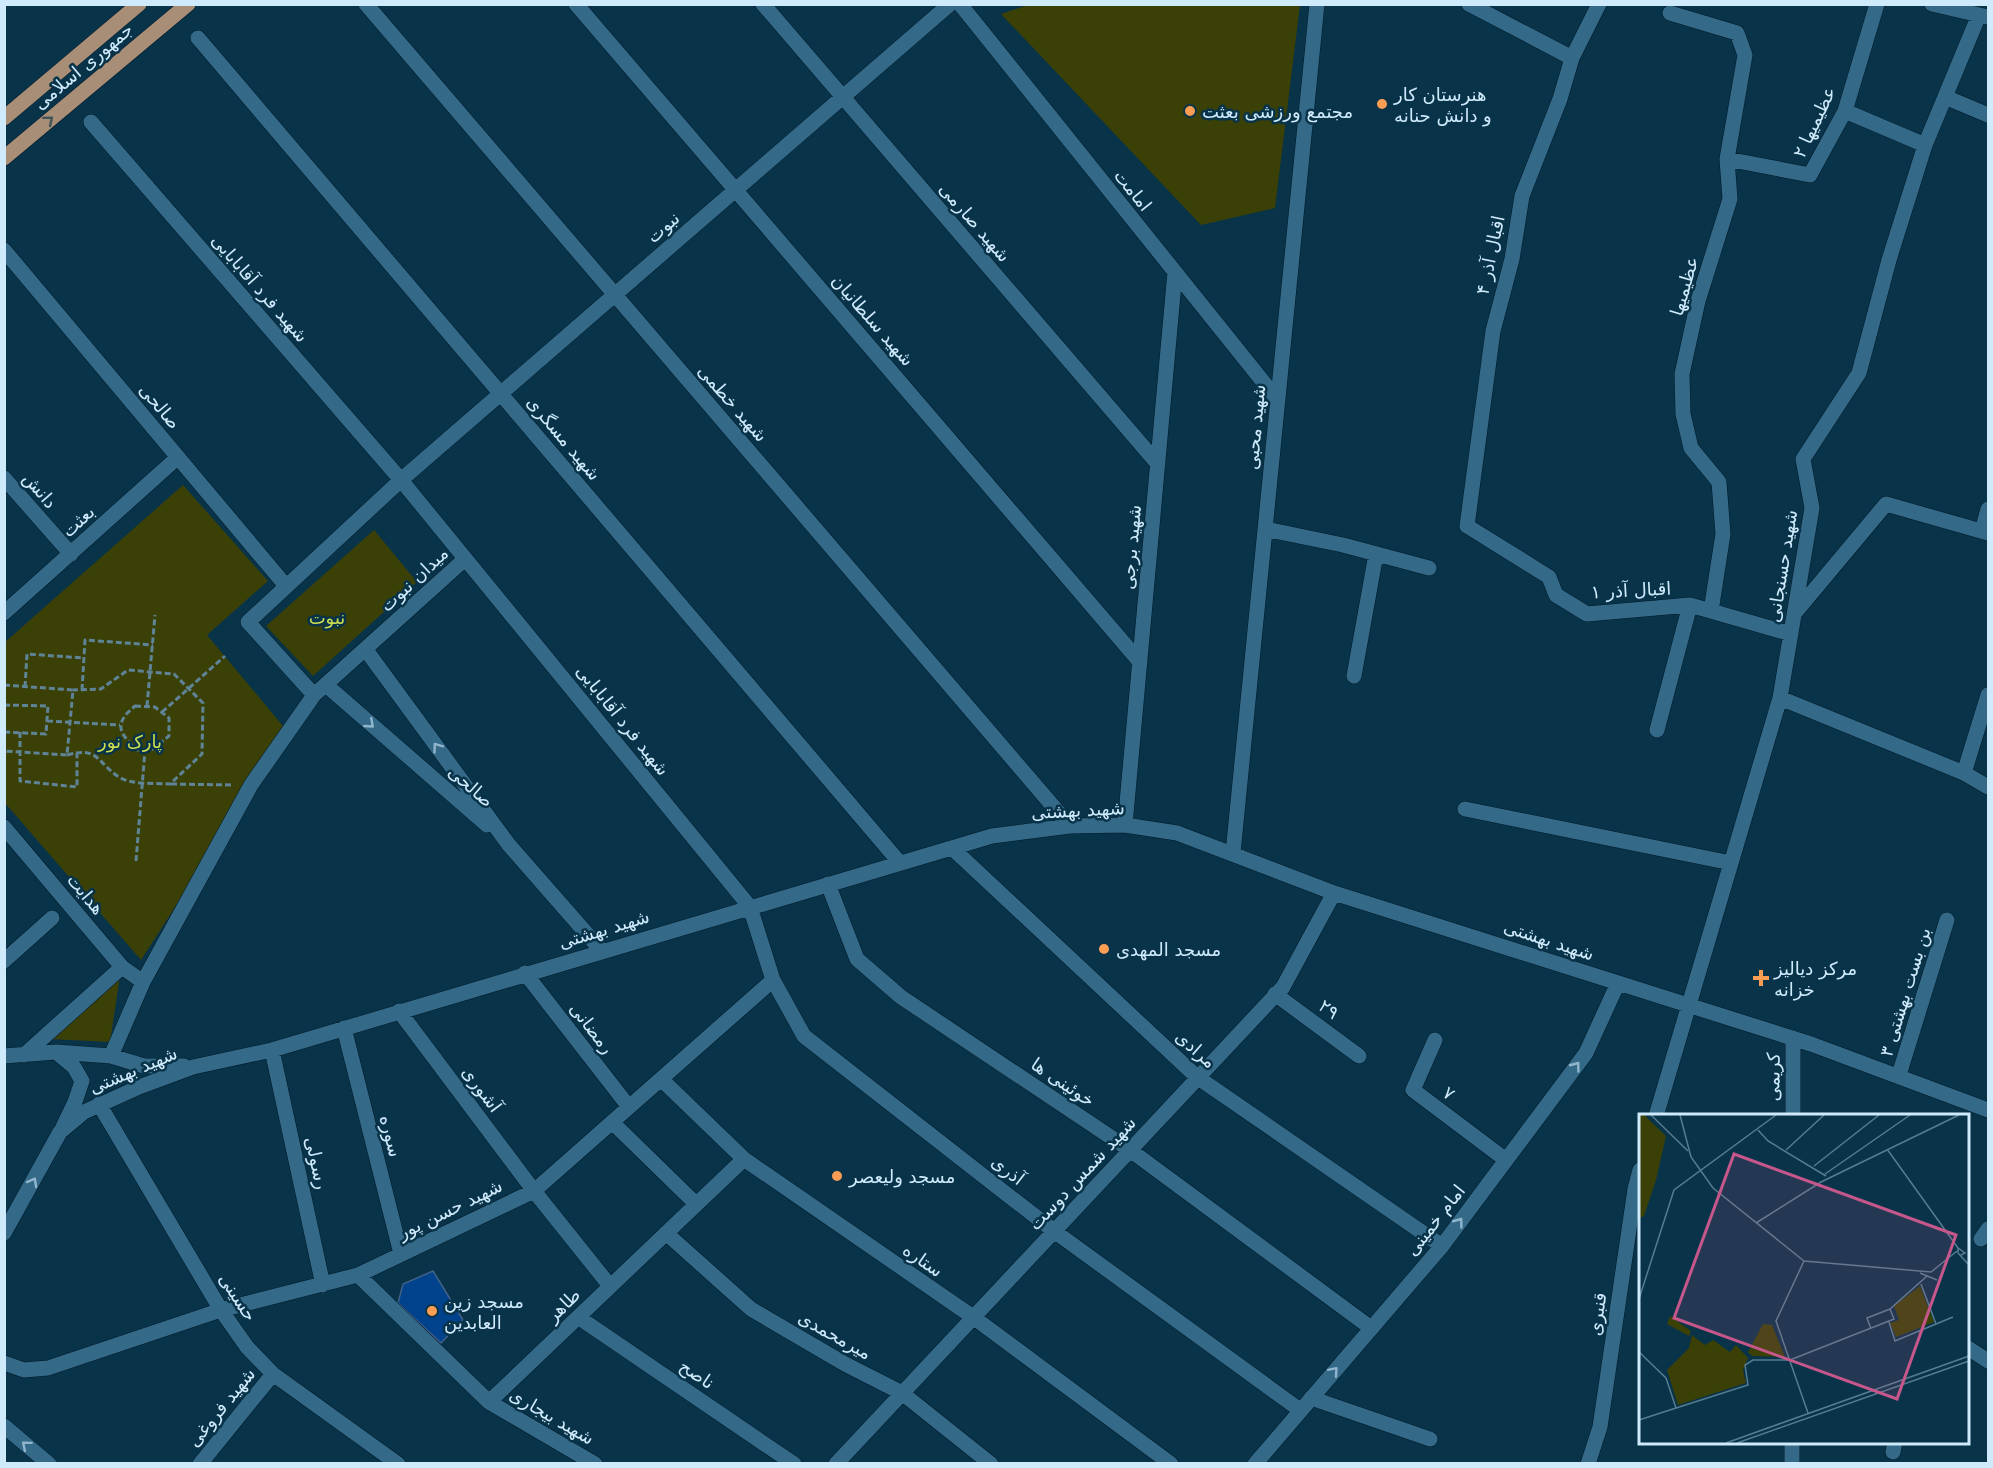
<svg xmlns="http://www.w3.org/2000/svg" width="1993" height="1468" font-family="'DejaVu Sans','Noto Naskh Arabic',sans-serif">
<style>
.green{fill:#3b4106}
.building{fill:#00438c;stroke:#426088;stroke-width:1.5}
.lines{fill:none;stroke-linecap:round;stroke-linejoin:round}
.minor-casing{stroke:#001a29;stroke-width:16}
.major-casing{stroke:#001a29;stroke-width:16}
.path{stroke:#5f8397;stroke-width:3;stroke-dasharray:6 3;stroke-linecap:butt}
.minor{stroke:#346987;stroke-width:15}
.major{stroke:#a88e77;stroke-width:15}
.oneway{stroke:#405359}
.oneway2{stroke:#90b6cd}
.poi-dot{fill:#fc9d54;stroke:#083349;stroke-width:2}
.labels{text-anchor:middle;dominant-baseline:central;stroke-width:5;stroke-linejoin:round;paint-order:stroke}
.street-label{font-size:18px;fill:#ceeafb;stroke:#083349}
.poi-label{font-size:18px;fill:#ceeafb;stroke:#083349;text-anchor:start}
.park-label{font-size:18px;fill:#ccde50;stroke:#083349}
.inset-road{fill:none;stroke:#577c90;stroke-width:1.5}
.view{fill:#c6578b;fill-opacity:0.15;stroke:#c6578b;stroke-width:3}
.inset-edge{fill:none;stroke:#ceeafb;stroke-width:3}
</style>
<rect width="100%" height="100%" fill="#083349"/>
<!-- green -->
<path class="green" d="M1028,5H1300L1275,208L1201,225L1001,14Z
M183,485L268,581L207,635L288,732L141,960L5,803L4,643Z
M374,530L417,582L313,676L266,626Z
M120,976L110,1042L50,1039Z"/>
<!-- building -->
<path class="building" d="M433,1271L463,1320L441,1343L398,1303L403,1284Z"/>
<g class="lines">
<defs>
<path id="minor" d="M366,4L1070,826
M576,4L1140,662
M763,4L1158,464
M960,4L1277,399
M1469,4L1572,58
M1599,4L1572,58L1560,99L1522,196L1512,259L1493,331L1467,526L1549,577L1556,595L1587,614L1690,605L1791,634
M1932,4L1988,17
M1670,13L1737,33L1745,55L1727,159L1730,199L1698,301L1682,374L1683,414L1691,448L1719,482L1723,534L1711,611
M198,38L900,863
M1945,97L1988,115
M1845,111L1925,145
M1727,159L1810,175L1845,111L1877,4
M4,250L286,586
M4,478L71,554
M1265,529L1343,545L1429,568
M1982,531L1988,509
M4,613L177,458
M1794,614L1886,504L1988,533
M366,650L509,845L601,950
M1354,676L1376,554
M326,685L487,825
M314,695L248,622L401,480L950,4
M1780,698L1964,773L1988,787
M1657,730L1690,605
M1964,773L1988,695
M1465,809L1731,863
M1125,825L1175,272
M4,827L122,967L143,982
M952,848L1197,1077L1442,1246
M1233,853L1317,4
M828,884L857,959L901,997L1130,1150L1371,1328
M4,961L52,918
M525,973L629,1107
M773,980L804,1036L1054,1231L1300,1410
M1275,994L1359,1056
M399,1011L534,1191L610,1286
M344,1028L401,1254
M1435,1040L1413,1090L1506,1160
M272,1050L323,1285
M56,1052L74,1067L82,1081L75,1102L63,1127
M24,1055L122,967
M4,1056L56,1052L111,1056L144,1066H184
M111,1056L143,982L251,785L314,695L465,559
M1899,1075L1947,920
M661,1079L744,1159L973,1317L1171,1464
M99,1104L221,1310L247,1347L273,1374L398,1464
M1656,1116L1780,698L1812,508L1803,459L1859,373L1889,260L1925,145L1979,15
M1793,1116V1038
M612,1122L696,1204
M4,1233L60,1132L84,1112L139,1087L193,1067L272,1050L992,836L1070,826L1125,825L1177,833L1334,893L1811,1044L1988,1110
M666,1233L751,1309L845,1364L902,1393L991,1464
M1981,1239L1988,1229
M358,1275L489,1402L744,1159
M578,1317L794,1464
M1968,1348L1988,1361
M4,1363L24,1370L48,1368L221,1310L358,1275L534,1191L773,980L750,907L401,480L91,122
M1311,1398L1430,1439
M489,1402L595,1464
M4,1426L49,1464
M1792,1442V1464
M1893,1452L1895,1442
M200,1464L273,1374
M836,1464L1283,987L1334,893
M1255,1464L1442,1246L1586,1053L1618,983
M1588,1464L1600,1427L1635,1189L1640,1170"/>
<path id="major" d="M4,118L139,4
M4,158L188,4"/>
</defs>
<!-- minor casing -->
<use href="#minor" class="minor-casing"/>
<!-- major casing -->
<use href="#major" class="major-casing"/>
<!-- path -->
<path class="path" d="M4,685L73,690L67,755L4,751
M25,687L27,654L84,658
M82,690L85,640L153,645
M4,705L48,706L46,734L4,732
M135,706L155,707L169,718V736L153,749L137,750C119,733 113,724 135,706Z
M147,706L155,615
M162,712L225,656
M47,721L120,725
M20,732V781L77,787V753
M67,755C99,746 97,763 119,777C131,785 155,783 170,784L202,754L203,703L174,674L128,670L101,689L73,690
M171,784L234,785
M136,861L145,750"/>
<!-- minor -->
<use href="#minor" class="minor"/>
<!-- major -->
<use href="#major" class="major"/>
</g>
<!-- one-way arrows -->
<defs><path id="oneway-chevron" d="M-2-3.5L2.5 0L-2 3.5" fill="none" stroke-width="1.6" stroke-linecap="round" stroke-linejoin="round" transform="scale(1.5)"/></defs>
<use class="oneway" href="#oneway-chevron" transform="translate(49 120) rotate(-40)"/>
<g class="oneway2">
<use href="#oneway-chevron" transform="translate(370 724) rotate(41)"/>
<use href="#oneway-chevron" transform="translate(437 747) rotate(-126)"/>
<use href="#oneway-chevron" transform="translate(1576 1066) rotate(-53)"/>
<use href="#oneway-chevron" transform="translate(33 1182) rotate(-61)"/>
<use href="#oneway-chevron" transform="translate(1459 1222) rotate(-53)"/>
<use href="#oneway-chevron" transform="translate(1334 1371) rotate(-49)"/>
<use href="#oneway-chevron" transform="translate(26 1445) rotate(-140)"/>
</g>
<!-- markers -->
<g class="poi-dot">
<circle cx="1382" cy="104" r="6"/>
<circle cx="1190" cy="111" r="6"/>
<circle cx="1104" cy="949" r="6"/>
<path d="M1758 969h6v6h6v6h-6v6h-6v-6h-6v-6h6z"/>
<circle cx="837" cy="1176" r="6"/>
<circle cx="432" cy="1311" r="6"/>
</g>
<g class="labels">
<!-- street labels -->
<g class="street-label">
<text transform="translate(83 66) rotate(-40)">جمهوری اسلامی</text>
<text transform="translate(1814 122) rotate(-65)">عظیمیها ۲</text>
<text transform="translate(1133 190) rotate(51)">امامت</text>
<text transform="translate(975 222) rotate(49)">شهید صارمی</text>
<text transform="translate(663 227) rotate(-41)">نبوت</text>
<text transform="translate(1490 255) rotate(-78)">اقبال آذر ۴</text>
<text transform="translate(1684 286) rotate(-74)">عظیمیها</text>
<text transform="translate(260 288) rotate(49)">شهید فرد آقابابایی</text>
<text transform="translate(873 320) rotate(49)">شهید سلطانیان</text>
<text transform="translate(733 403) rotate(49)">شهید خطمی</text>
<text transform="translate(160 406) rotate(50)">صالحی</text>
<text transform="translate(1255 427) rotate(-85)">شهید محبی</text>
<text transform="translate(564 438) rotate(50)">شهید مسگری</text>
<text transform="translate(40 490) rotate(49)">دانش</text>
<text transform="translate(78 521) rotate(-42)">بعثت</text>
<text transform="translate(1131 547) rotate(-85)">شهید برجی</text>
<text transform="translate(1782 566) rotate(-81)">شهید حسنجانی</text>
<text transform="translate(414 579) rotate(-43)">میدان نبوت</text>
<text transform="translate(1631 590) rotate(-3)">اقبال آذر ۱</text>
<text transform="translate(623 720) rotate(51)">شهید فرد آقابابایی</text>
<text transform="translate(471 786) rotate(41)">صالحی</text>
<text transform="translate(1078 810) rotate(-3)">شهید بهشتی</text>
<text transform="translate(86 894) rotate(50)">هدایت</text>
<text transform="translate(604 929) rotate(-17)">شهید بهشتی</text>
<text transform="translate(1549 940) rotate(18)">شهید بهشتی</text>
<text transform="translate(1905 992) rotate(-73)">بن بست بهشتی ۳</text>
<text transform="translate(1329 1009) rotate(36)">۲۹</text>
<text transform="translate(592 1028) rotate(52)">رمضانی</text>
<text transform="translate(1196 1049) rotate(41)">مرادی</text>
<text transform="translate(133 1070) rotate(-23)">شهید بهشتی</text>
<text transform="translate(1773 1077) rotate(-89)">کریمی</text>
<text transform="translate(1063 1082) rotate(34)">خوئینی ها</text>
<text transform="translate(482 1089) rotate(53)">آشوری</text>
<text transform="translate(1449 1093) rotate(37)">۷</text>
<text transform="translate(391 1136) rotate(76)">سوره</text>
<text transform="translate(317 1163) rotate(78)">رسولی</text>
<text transform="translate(1008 1170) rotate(38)">آذری</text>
<text transform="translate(1082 1173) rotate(-47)">شهید شمس دوست</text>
<text transform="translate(450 1209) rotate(-26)">شهید حسن پور</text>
<text transform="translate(1435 1220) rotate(-52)">امام خمینی</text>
<text transform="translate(923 1260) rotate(35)">ستاره</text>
<text transform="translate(238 1297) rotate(57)">حسینی</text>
<text transform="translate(563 1305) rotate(-44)">طاهر</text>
<text transform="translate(1597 1314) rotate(-82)">قنبری</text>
<text transform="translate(835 1335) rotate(29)">میرمحمدی</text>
<text transform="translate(697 1374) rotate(34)">ناصح</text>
<text transform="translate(221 1407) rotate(-51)">شهید فروغی</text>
<text transform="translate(552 1416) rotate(30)">شهید بیجاری</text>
</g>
<!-- poi labels -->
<g class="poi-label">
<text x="1394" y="94">هنرستان کار<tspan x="1394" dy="21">و دانش حنانه</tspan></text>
<text x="1202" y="111">مجتمع ورزشی بعثت</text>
<text x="1116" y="949">مسجد المهدی</text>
<text x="1774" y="968">مرکز دیالیز<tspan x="1774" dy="21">خزانه</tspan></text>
<text x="849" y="1176">مسجد ولیعصر</text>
<text x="444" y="1301">مسجد زین<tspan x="444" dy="21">العابدین</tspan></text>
</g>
<!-- park labels -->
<g class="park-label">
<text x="327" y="617">نبوت</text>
<text x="130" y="741">پارک نور</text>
</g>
</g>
<!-- overview -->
<g transform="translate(1639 1114)">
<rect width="330" height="330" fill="#083349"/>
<path d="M0,1H5L27,22L17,66L5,102L0,104ZM281,172L295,208L257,223L251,209L260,206L255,192ZM31,202L52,217L50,222L28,210ZM124,210L133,211L146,243L113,242L109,238ZM53,221L66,231L74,226L91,238L97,231L109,244L104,256L107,269L39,291L28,256L50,234Z" fill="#3b4106"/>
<path class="inset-road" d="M12,1L49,37M41,1L52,43L74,74L165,147L292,158L318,137M119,16L129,27L187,62M248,35L319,134M147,36L185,1M175,52L240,1M186,60L271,1M117,109L182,68L320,1M322,141L326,139L319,134V139L330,151M165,147L137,207L169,299M281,159L298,166M282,170L297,210M0,185L35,76L137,1M250,208L256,227L314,203M232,215L228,204L251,195L288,162M0,238L27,264L37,294L109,271L106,251L114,246H151L255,205L251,195M0,306L37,294M87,329L330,242M98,329L330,247"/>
<path class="view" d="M95,40L317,121L258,285L35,204Z"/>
<rect width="330" height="330" class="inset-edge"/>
</g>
<!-- border -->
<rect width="1993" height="1468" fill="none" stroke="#ceeafb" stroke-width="12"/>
</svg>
